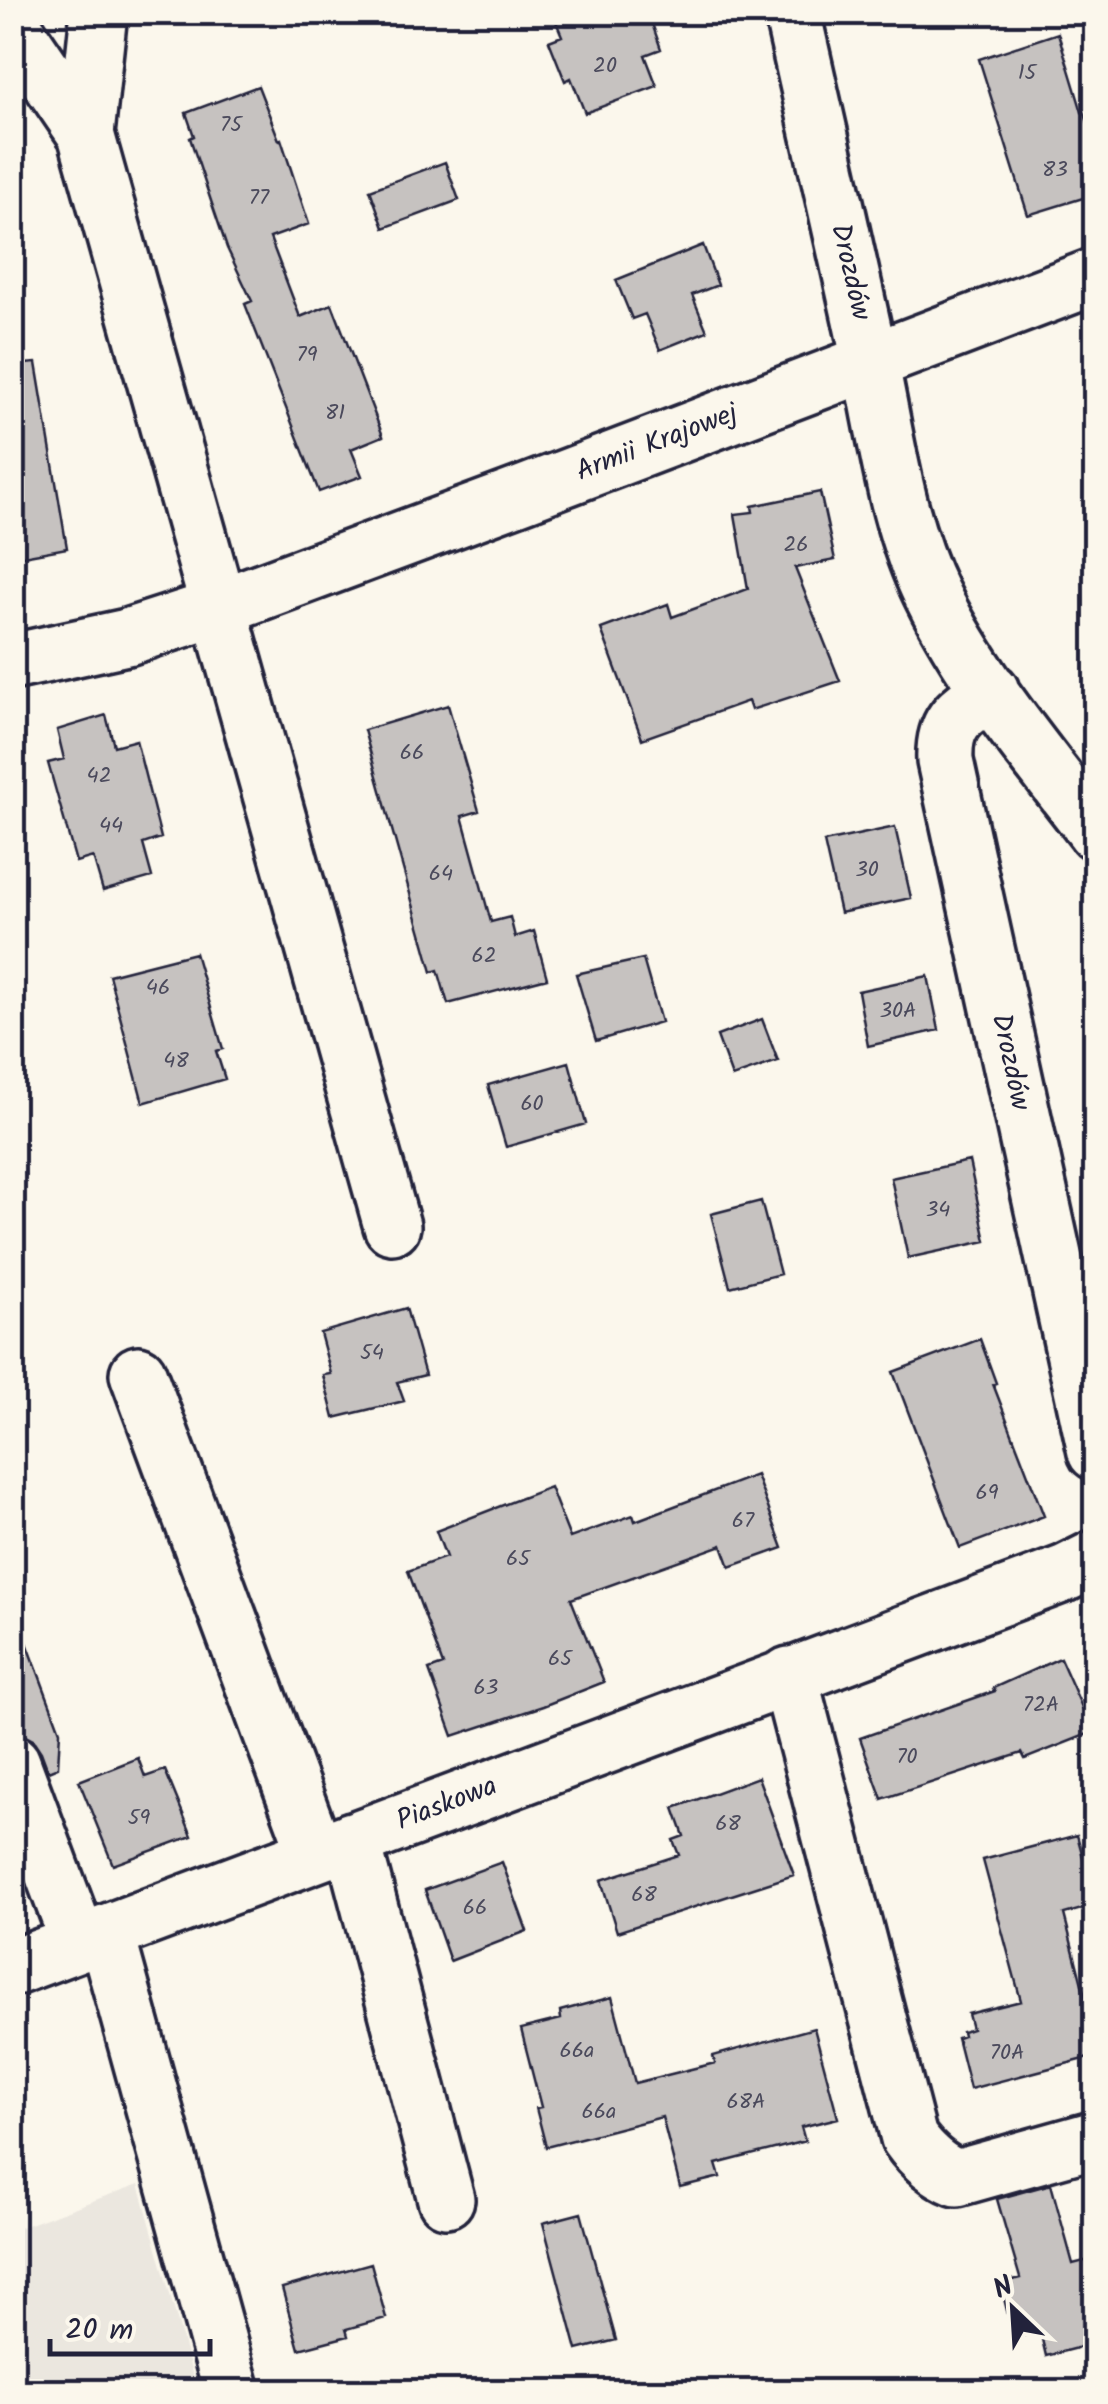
<svg xmlns="http://www.w3.org/2000/svg" width="1108" height="2404" font-family="Kalam,sans-serif">
<style>
.built{fill:#ebe7df}
.building{fill:#c6c2c0;stroke:#22223b;stroke-width:2.5}
.lines{fill:none;stroke-linecap:round;stroke-linejoin:round}
.minor-casing{stroke:#22223b;stroke-width:62}
.minor{stroke:#fbf7ec;stroke-width:55}
.labels{text-anchor:middle;dominant-baseline:central;stroke-width:8;stroke-linejoin:round;paint-order:stroke}
.number-label{font-size:22px;fill:#4b4a5c}
.street-label{font-size:28px;fill:#22223b;stroke:#fbf7ec}
</style>
<rect width="100%" height="100%" fill="#fbf7ec"/>
<filter id="ink" filterUnits="userSpaceOnUse"><feTurbulence type="fractalNoise" baseFrequency=".01" numOctaves="2"/><feDisplacementMap in="SourceGraphic" scale="20" xChannelSelector="R" yChannelSelector="G"/><feConvolveMatrix kernelMatrix="1 2 1 2 8 2 1 2 1" color-interpolation-filters="sRGB"/></filter>
<g filter="url(#ink)">
<!-- built -->
<path class="built" d="M139,2184L197,2391H13V2230Z"/>
<!-- building -->
<path class="building" d="M552,12H648L661,49L645,55L657,86L585,113L571,78L565,81L549,41L562,36Z
M1058,33L1082,112L1084,111L1096,147V194L1028,215L979,59Z
M258,86L279,140L281,139L309,224L270,238L300,317L332,304L383,436L351,449L362,476L319,492L245,304L252,301L227,248L212,204L190,138L194,136L186,113Z
M445,162L459,200L384,228L370,190Z
M703,245L718,285L692,295L707,331L660,350L645,314L632,319L616,280Z
M36,363L67,548L12,558V365Z
M820,492L835,560L795,568L840,681L751,710L748,701L642,739L601,629L668,604L672,617L748,589L735,514L753,512L752,506Z
M448,705L479,811L462,816L491,922L510,917L515,937L534,931L547,978L448,1004L438,970L432,972L364,730Z
M106,715L114,746L136,740L161,838L143,844L152,877L103,891L93,857L76,862L48,763L64,759L57,730Z
M895,827L911,898L840,913L824,842Z
M195,953L223,1049L216,1051L225,1079L143,1103L109,975Z
M643,959L661,1022L596,1041L576,974Z
M928,976L939,1030L868,1046L858,991Z
M762,1019L778,1061L732,1077L717,1036Z
M569,1062L586,1124L506,1147L488,1085Z
M969,1161L986,1241L908,1258L891,1178Z
M761,1201L780,1274L730,1287L711,1214Z
M406,1308L425,1375L397,1382L404,1401L334,1418L323,1375L331,1374L320,1333Z
M980,1339L996,1383L993,1384L1044,1516L960,1548L893,1372Z
M756,1475L783,1548L730,1567L722,1545L571,1599L604,1682L543,1706L453,1736L429,1670L443,1665L408,1571L446,1557L436,1531L550,1487L570,1538L633,1515L635,1521Z
M17,1616L60,1731L58,1767L48,1771L41,1752L33,1740L18,1732H12V1617Z
M1060,1658L1093,1732L1025,1759L1022,1753L882,1799L860,1738L995,1691L993,1688Z
M138,1758L145,1777L165,1770L192,1836L113,1865L79,1781Z
M758,1777L794,1875L617,1932L601,1880L679,1855L673,1840L684,1836L674,1808Z
M1077,1835L1096,1905L1064,1914L1096,2039V2056L970,2089L957,2038L963,2036L962,2032L972,2029L968,2014L1021,2001L983,1860Z
M502,1862L527,1931L450,1961L425,1890Z
M612,1997L635,2083L715,2063L713,2056L814,2028L838,2118L801,2127L805,2141L716,2164L720,2177L680,2187L662,2117L546,2147L536,2108L541,2107L521,2029L561,2019L560,2011Z
M1051,2184L1073,2264L1096,2258V2343L1046,2356L1040,2331L1014,2338L1000,2283L1020,2278L997,2199Z
M581,2213L616,2340L577,2350L543,2223Z
M371,2263L386,2318L346,2329L348,2336L299,2349L282,2288Z"/>
<g class="lines">
<defs>
<path id="minor" d="M792,12C818,129 845,244 870,361C887,439 896,522 932,595C974,681 1038,756 1096,832
M12,25L86,134L392,1226
M86,134L99,12
M12,662L127,637L217,608L526,493L1096,276
M991,691C960,712 943,720 945,761L1096,1452
M138,1374L316,1853
M789,1675L909,2138C921,2155 937,2170 957,2178L1096,2139
M12,1763L79,1943
M352,1840L446,2199
M106,1933L232,2392
M12,1968L1066,1573L1096,1558"/>
</defs>
<!-- minor casing -->
<use href="#minor" class="minor-casing"/>
<!-- minor -->
<use href="#minor" class="minor"/>
</g>
</g>
<g class="labels">
<!-- number labels -->
<g class="number-label">
<text x="605" y="66">20</text>
<text x="1027" y="73">15</text>
<text x="231" y="125">75</text>
<text x="1055" y="170">83</text>
<text x="259" y="198">77</text>
<text x="307" y="355">79</text>
<text x="335" y="413">81</text>
<text x="796" y="545">26</text>
<text x="412" y="753">66</text>
<text x="99" y="776">42</text>
<text x="111" y="826">44</text>
<text x="867" y="870">30</text>
<text x="441" y="874">64</text>
<text x="484" y="956">62</text>
<text x="158" y="988">46</text>
<text x="898" y="1011">30A</text>
<text x="176" y="1061">48</text>
<text x="532" y="1104">60</text>
<text x="938" y="1210">34</text>
<text x="372" y="1353">54</text>
<text x="987" y="1493">69</text>
<text x="743" y="1521">67</text>
<text x="518" y="1559">65</text>
<text x="560" y="1659">65</text>
<text x="486" y="1688">63</text>
<text x="1041" y="1705">72A</text>
<text x="907" y="1757">70</text>
<text x="139" y="1818">59</text>
<text x="728" y="1824">68</text>
<text x="644" y="1895">68</text>
<text x="475" y="1908">66</text>
<text x="577" y="2051">66a</text>
<text x="1007" y="2053">70A</text>
<text x="746" y="2102">68A</text>
<text x="599" y="2112">66a</text>
</g>
<!-- street labels -->
<g class="street-label">
<text transform="translate(850 272) rotate(77)">Drozdów</text>
<text transform="translate(657 443) rotate(-21)">Armii Krajowej</text>
<text transform="translate(1010 1062) rotate(78)">Drozdów</text>
<text transform="translate(447 1804) rotate(-21)">Piaskowa</text>
</g>
</g>
<!-- margin -->
<rect width="1108" height="2404" fill="none" stroke="#fbf7ec" stroke-width="50"/>
<rect x="25" y="25" width="1058" height="2354" fill="none" stroke="#22223b" stroke-width="4" filter="url(#ink)"/>
<!-- north arrow -->
<g transform="translate(1013 2309) rotate(335)" stroke="#fbf7ec" stroke-width="8" paint-order="stroke">
<path d="M0-8L18 38L0 25L-18 38Z" fill="#22223b"/>
<text y="-15" font-size="28" font-weight="bold" text-anchor="middle" fill="#22223b">N</text>
</g>
<!-- scale -->
<path d="M50 2339v15h160v-15" fill="none" stroke="#22223b" stroke-width="5"/>
<text x="65" y="2339" font-size="30" fill="#22223b" stroke="#fbf7ec" stroke-width="8" paint-order="stroke">20 m</text>
</svg>
